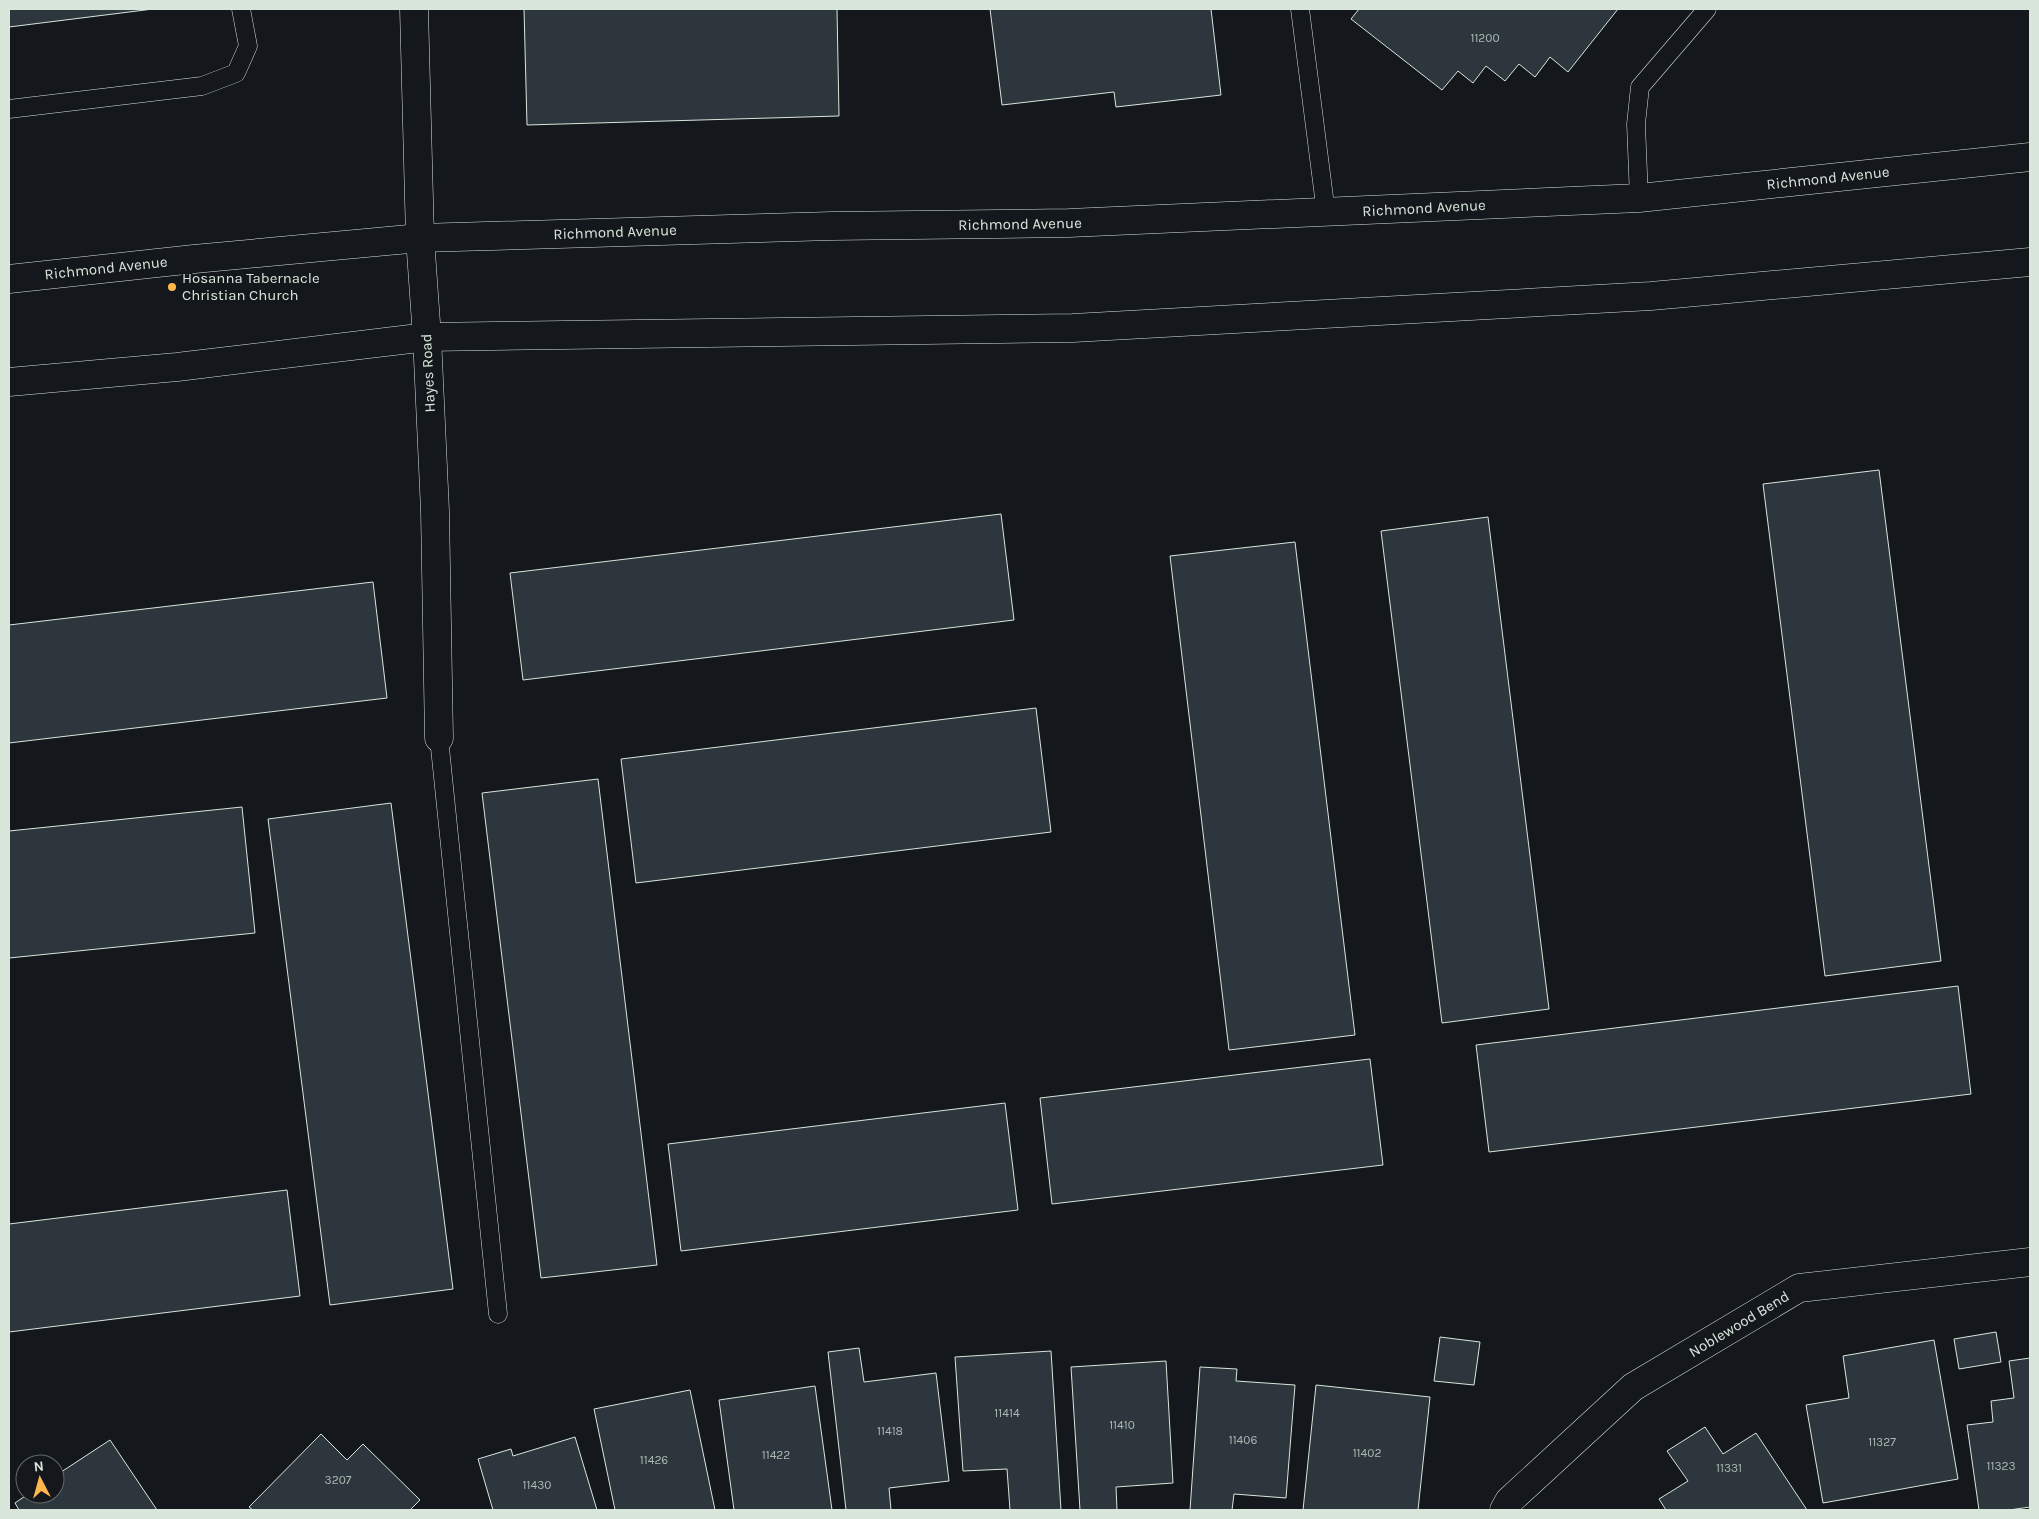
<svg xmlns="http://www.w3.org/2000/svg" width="2039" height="1519" font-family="Karla,sans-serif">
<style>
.building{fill:#2c363c;stroke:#d8e6dc}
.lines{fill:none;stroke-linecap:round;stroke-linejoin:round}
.service-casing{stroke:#d8e6dc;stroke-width:19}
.minor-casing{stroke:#d8e6dc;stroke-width:29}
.tertiary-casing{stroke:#d8e6dc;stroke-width:29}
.secondary-casing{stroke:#d8e6dc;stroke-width:29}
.service{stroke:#14181c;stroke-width:18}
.minor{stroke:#14181c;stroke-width:28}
.tertiary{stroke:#14181c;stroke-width:28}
.secondary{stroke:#14181c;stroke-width:28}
.poi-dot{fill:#ffb74d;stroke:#14181c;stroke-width:2}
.labels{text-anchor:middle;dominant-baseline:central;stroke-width:4;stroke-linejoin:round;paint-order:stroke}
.number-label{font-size:12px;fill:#adbab4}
.street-label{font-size:15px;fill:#d8e6dc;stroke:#14181c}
.poi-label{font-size:15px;fill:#d8e6dc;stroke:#14181c;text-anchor:start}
</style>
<rect width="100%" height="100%" fill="#14181c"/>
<!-- building -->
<path class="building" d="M9,9H153L9,27Z
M524,9H837L839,116L527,125Z
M990,9H1211L1221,95L1116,107L1114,92L1002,105Z
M1359,9H1618L1568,72L1550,57L1535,77L1519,64L1505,81L1486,66L1473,83L1458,71L1442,90L1351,19Z
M1879,470L1941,961L1825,976L1763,484Z
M1001,514L1014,620L523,680L510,573Z
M1488,517L1549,1009L1442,1023L1381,531Z
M1295,542L1355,1035L1229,1050L1170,556Z
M373,582L387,698L9,743V625Z
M1036,708L1051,832L636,883L621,759Z
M598,779L657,1265L541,1278L482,793Z
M391,803L453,1289L330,1305L268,819Z
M242,807L255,933L9,958V831Z
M1958,986L1971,1094L1489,1152L1476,1045Z
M1370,1059L1383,1165L1052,1204L1040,1098Z
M1005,1103L1018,1210L681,1251L668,1144Z
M287,1190L300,1296L9,1332V1224Z
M1996,1332L2001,1362L1959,1369L1954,1339Z
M1440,1337L1480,1342L1474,1385L1434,1381Z
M1934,1340L1958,1479L1823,1503L1806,1405L1849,1398L1843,1356Z
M859,1348L864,1382L936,1373L949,1481L889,1488L891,1510H846L828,1352Z
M1051,1351L1061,1510H1010L1007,1469L963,1471L955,1357Z
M2030,1358V1507L2009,1510H1979L1967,1425L1993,1422L1991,1401L2014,1398L2009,1361Z
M1166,1361L1173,1483L1116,1487L1117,1510H1080L1071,1367Z
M1200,1367L1237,1369L1236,1381L1295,1385L1286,1498L1234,1494L1232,1510H1190Z
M1316,1385L1430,1397L1418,1510H1303Z
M815,1386L832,1510H734L719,1400Z
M690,1390L715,1510H615L594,1409Z
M1705,1427L1723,1454L1756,1433L1807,1510H1666L1659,1499L1688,1481L1667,1451Z
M321,1434L347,1460L363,1444L420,1500L410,1510H253L249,1507Z
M575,1437L597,1510H493L478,1459L511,1449L513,1456Z
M110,1440L157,1510H19L15,1503L28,1494H55V1476Z"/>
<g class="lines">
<defs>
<path id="service" d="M1300,9L1326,213
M9,109L202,86L236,73L248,46L241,9
M1639,198L1636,124L1640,87L1707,9
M439,738L498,1314"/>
<path id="minor" d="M427,337L435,511L439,738
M1504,1510L1509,1501L1633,1387L1799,1288L2030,1262"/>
<path id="tertiary" d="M414,9L420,238L427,337"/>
<path id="secondary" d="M9,279L194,259L420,238L832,226L1069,223L1639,198L2030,157
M9,382L177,367L427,337L1073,328L1651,296L2030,262"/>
</defs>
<!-- service casing -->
<use href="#service" class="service-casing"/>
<!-- minor casing -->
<use href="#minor" class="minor-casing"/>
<!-- tertiary casing -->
<use href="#tertiary" class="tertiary-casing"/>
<!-- secondary casing -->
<use href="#secondary" class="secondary-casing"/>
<!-- service -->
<use href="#service" class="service"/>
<!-- minor -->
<use href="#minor" class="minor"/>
<!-- tertiary -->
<use href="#tertiary" class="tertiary"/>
<!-- secondary -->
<use href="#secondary" class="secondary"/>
</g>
<!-- markers -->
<circle class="poi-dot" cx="172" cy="287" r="5"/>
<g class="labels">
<!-- number labels -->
<g class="number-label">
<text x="1485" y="38">11200</text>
<text x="1007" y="1413">11414</text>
<text x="1122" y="1425">11410</text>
<text x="890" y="1431">11418</text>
<text x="1243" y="1440">11406</text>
<text x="1882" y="1442">11327</text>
<text x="1367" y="1453">11402</text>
<text x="776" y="1455">11422</text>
<text x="654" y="1460">11426</text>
<text x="2001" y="1466">11323</text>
<text x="1729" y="1468">11331</text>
<text x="338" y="1480">3207</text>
<text x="537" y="1485">11430</text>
</g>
<!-- street labels -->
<g class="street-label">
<text transform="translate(1828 178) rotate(-6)">Richmond Avenue</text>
<text transform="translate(1424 208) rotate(-3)">Richmond Avenue</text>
<text transform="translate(1020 224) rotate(-1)">Richmond Avenue</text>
<text transform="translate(615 232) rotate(-2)">Richmond Avenue</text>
<text transform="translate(106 268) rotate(-6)">Richmond Avenue</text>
<text transform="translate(428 373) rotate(-93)">Hayes Road</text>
<text transform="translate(1739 1324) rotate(-31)">Noblewood Bend</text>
</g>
<!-- poi labels -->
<g class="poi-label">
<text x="182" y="278">Hosanna Tabernacle<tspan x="182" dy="17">Christian Church</tspan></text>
</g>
</g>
<!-- border -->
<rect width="2039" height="1519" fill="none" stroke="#d8e6dc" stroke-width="20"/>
<!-- north arrow -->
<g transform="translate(40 1479) rotate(354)"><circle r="24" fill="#14181c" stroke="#626a69"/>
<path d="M0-4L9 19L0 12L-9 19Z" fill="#ffb74d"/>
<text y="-8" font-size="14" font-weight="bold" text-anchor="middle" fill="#d8e6dc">N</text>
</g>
</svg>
